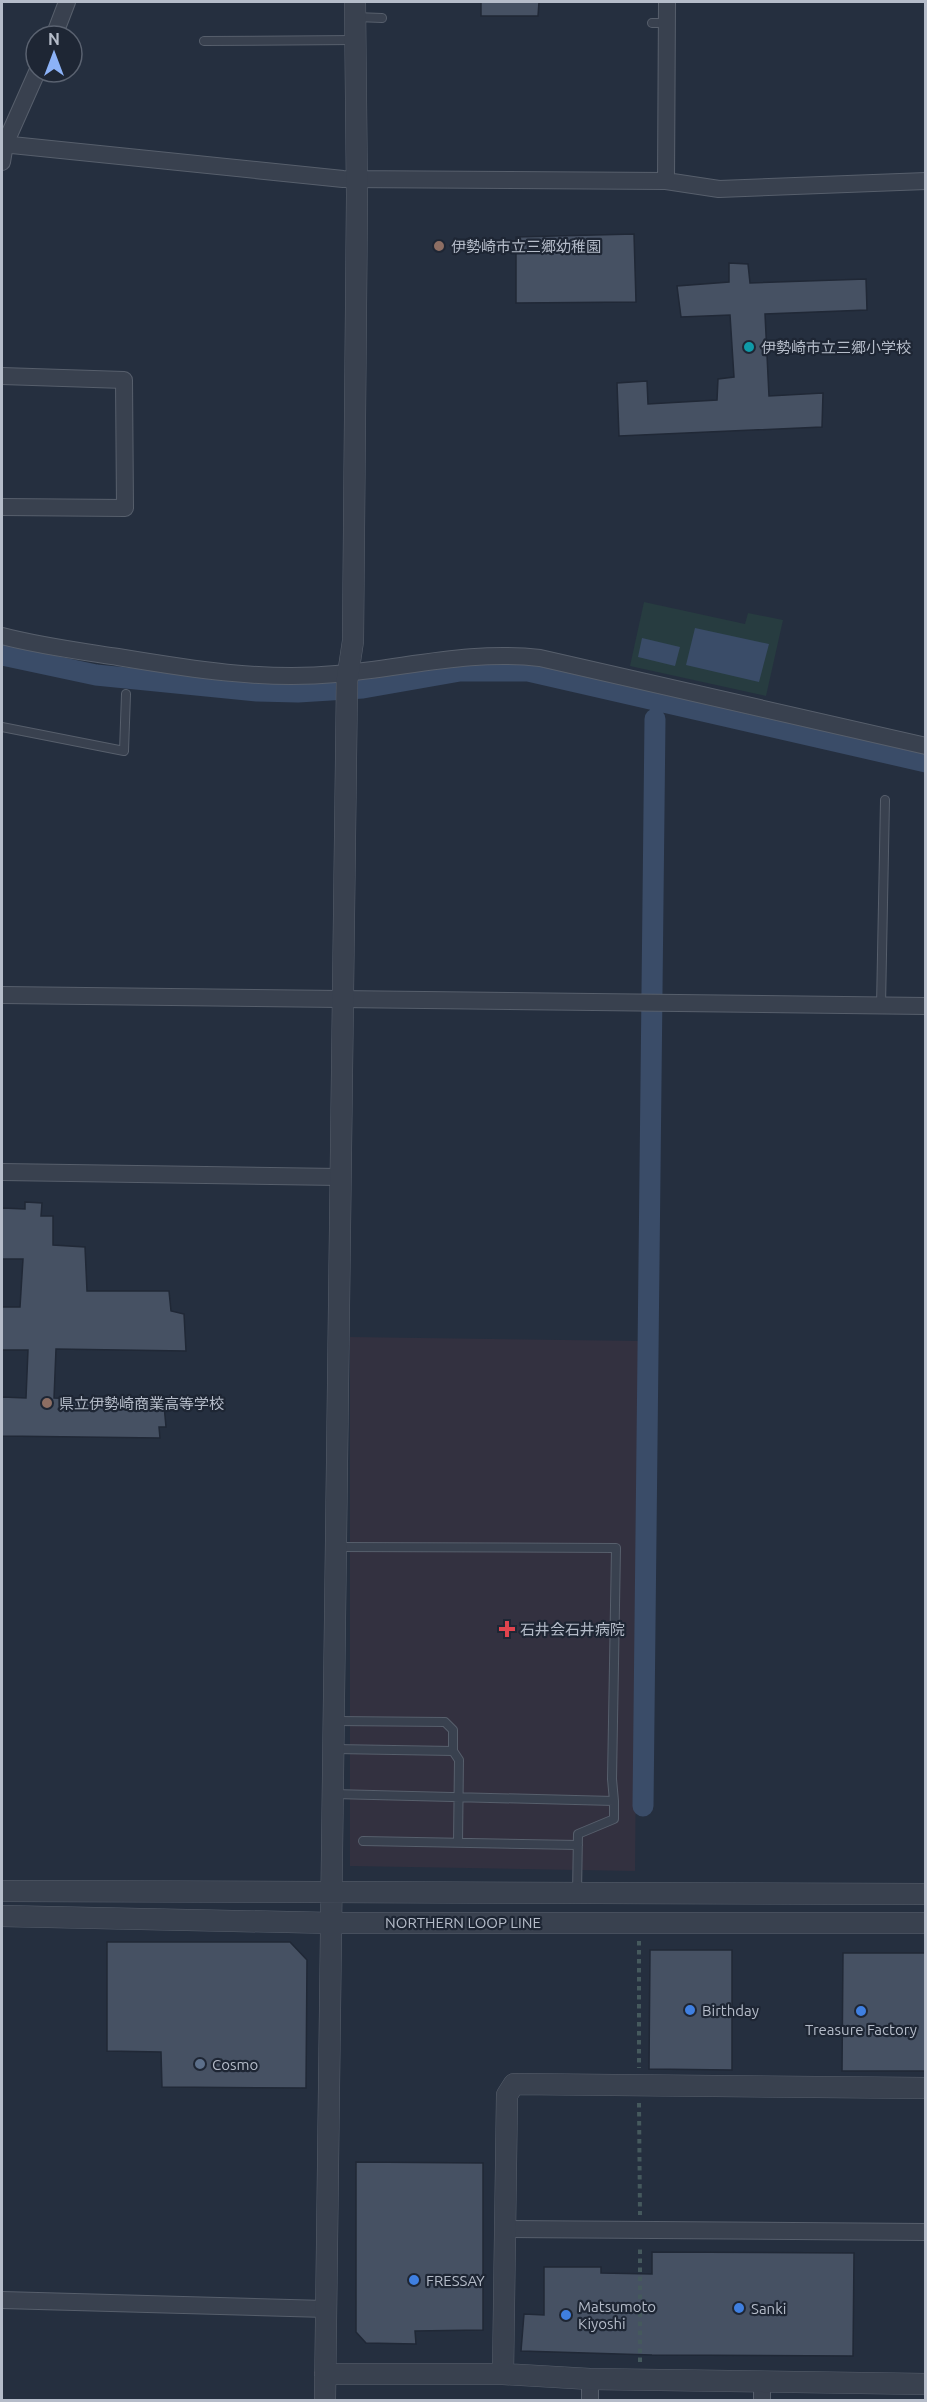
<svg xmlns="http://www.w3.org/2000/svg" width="927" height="2402" font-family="Ubuntu,'Noto Sans JP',sans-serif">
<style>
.medical{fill:#333140}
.green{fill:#273c40}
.water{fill:#3a4c68}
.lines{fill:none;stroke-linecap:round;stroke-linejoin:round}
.canal{stroke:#3a4c68;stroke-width:21}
.building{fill:#465163;stroke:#202836;stroke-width:1.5}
.service-casing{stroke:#575f6c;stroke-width:10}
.minor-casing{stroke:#575f6c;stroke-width:18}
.tertiary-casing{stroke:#575f6c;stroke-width:22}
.path{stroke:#45595d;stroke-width:4;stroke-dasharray:4.5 4.5;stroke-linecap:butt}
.service{stroke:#39414f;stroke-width:8}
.minor{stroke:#39414f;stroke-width:16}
.tertiary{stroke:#39414f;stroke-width:21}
.education-dot{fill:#8d6e63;stroke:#1e2634;stroke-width:2}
.culture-dot{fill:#0f9aa8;stroke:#1e2634;stroke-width:2}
.health-dot{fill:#e0444e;stroke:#1e2634;stroke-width:2}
.shop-dot{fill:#3f7fe0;stroke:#1e2634;stroke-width:2}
.service-dot{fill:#5c6f8a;stroke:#1e2634;stroke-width:2}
.labels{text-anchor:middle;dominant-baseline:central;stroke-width:4.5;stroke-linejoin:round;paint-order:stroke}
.poi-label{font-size:15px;fill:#b5bcc9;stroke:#1e2634;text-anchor:start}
.street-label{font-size:15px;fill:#b5bcc9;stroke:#1e2634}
</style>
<rect width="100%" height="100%" fill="#252f3f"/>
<!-- medical -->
<path class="medical" d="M350,1337L640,1341L635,1871L350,1866Z"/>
<!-- green -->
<path class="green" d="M644,602L745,624L748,613L783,620L766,696L630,666Z"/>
<!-- water -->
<path class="water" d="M695,628L769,644L759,682L686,665Z
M642,638L680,647L675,666L638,657Z"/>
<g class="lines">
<!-- canal -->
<path class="canal" d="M2,655L96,675L257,691L298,692L363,688L460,671H528L926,762
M643,1806L655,719"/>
</g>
<!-- building -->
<path class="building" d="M481,2H539L538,16H481Z
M634,234L636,302L516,303V237Z
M729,263L748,264L750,283L866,279L867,310L765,314L769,396L823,393L822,427L619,436L617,383L647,381L648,404L717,400L718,379L734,377L730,315L681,317L677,286L729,282Z
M25,1202L42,1203L41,1216H53V1245L85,1247L87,1291H169L171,1311L184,1314L186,1351L56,1349L54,1398L154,1401L164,1405L166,1427H159L160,1438L2,1436V1397L26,1398L28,1350H2V1307H20L23,1259H2V1208L25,1209Z
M107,1942H290L307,1960L306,2088L162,2087L161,2052L107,2051Z
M650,1950H732V2070L649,2069Z
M843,1953H926V2071H842Z
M356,2162L483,2163V2330L415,2331L416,2344L366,2343L356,2332Z
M652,2252L854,2253L853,2356L652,2355L521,2351L524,2314L544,2315V2267H601V2273L652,2274Z"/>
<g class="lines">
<defs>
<path id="service" d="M356,17L382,18
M652,23H667
M204,41L355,40
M2,727L124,751L126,694
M881,1006L885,800
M335,1721L445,1722L453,1730V1751L335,1749
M453,1751L459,1760L458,1842
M334,1794L614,1801L612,1779L616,1548L336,1547
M363,1841L578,1845
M577,1893L578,1834L614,1819V1801"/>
<path id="minor" d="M54,36L67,2
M2,144L343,179L666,181L719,189L926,181
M2,162L5,144L37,72
M666,181L667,2
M2,376L124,380L125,508L2,507
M2,636C40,646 79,651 118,657C190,669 264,681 336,674C406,668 470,650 540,658L926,746
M2,995L926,1006
M2,1172L339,1177
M505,2229L926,2232
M2,2300L326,2309
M590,2400V2379
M762,2400V2382"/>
<path id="tertiary" d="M2,1891L926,1894
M2,1916L332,1923H926
M325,2374H503L590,2379L926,2384
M503,2374L507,2095L514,2084L926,2088
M325,2400L347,681L353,641L357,196L355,2"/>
</defs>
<!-- service casing -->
<use href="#service" class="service-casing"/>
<!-- minor casing -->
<use href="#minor" class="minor-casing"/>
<!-- tertiary casing -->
<use href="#tertiary" class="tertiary-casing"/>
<!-- path -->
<path class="path" d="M639,1941V2068
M639,2103L640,2215
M640,2362V2247"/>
<!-- service -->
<use href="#service" class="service"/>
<!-- minor -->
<use href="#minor" class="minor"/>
<!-- tertiary -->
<use href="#tertiary" class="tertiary"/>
</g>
<!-- markers -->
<g class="education-dot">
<circle cx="439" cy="246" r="6"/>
<circle cx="47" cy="1403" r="6"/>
</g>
<circle class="culture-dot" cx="749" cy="347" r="6"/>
<path class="health-dot" d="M504 1620h6v6h6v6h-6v6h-6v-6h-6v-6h6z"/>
<g class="shop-dot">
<circle cx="690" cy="2010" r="6"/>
<circle cx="861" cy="2011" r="6"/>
<circle cx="414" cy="2280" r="6"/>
<circle cx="739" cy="2308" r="6"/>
<circle cx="566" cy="2315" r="6"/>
</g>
<circle class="service-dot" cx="200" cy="2064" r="6"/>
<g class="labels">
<!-- poi labels -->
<g class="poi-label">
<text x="451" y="246">伊勢崎市立三郷幼稚園</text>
<text x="761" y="347">伊勢崎市立三郷小学校</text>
<text x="59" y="1403">県立伊勢崎商業高等学校</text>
<text x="520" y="1629">石井会石井病院</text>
<text x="702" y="2010">Birthday</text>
<text x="861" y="2029" text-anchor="middle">Treasure Factory</text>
<text x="212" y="2064">Cosmo</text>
<text x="426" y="2280">FRESSAY</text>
<text x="578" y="2306">Matsumoto<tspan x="578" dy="17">Kiyoshi</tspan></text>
<text x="751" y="2308">Sanki</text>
</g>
<!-- street labels -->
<g class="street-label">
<text x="463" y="1922">NORTHERN LOOP LINE</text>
</g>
</g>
<!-- border -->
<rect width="927" height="2402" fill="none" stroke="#b5bcc9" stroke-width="6"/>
<!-- north arrow -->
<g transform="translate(54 54)"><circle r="28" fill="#1e2634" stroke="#5a6270" stroke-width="1.5"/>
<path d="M0-4.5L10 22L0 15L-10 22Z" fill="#8cb2f7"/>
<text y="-9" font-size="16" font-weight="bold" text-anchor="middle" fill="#b5bcc9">N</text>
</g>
</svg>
